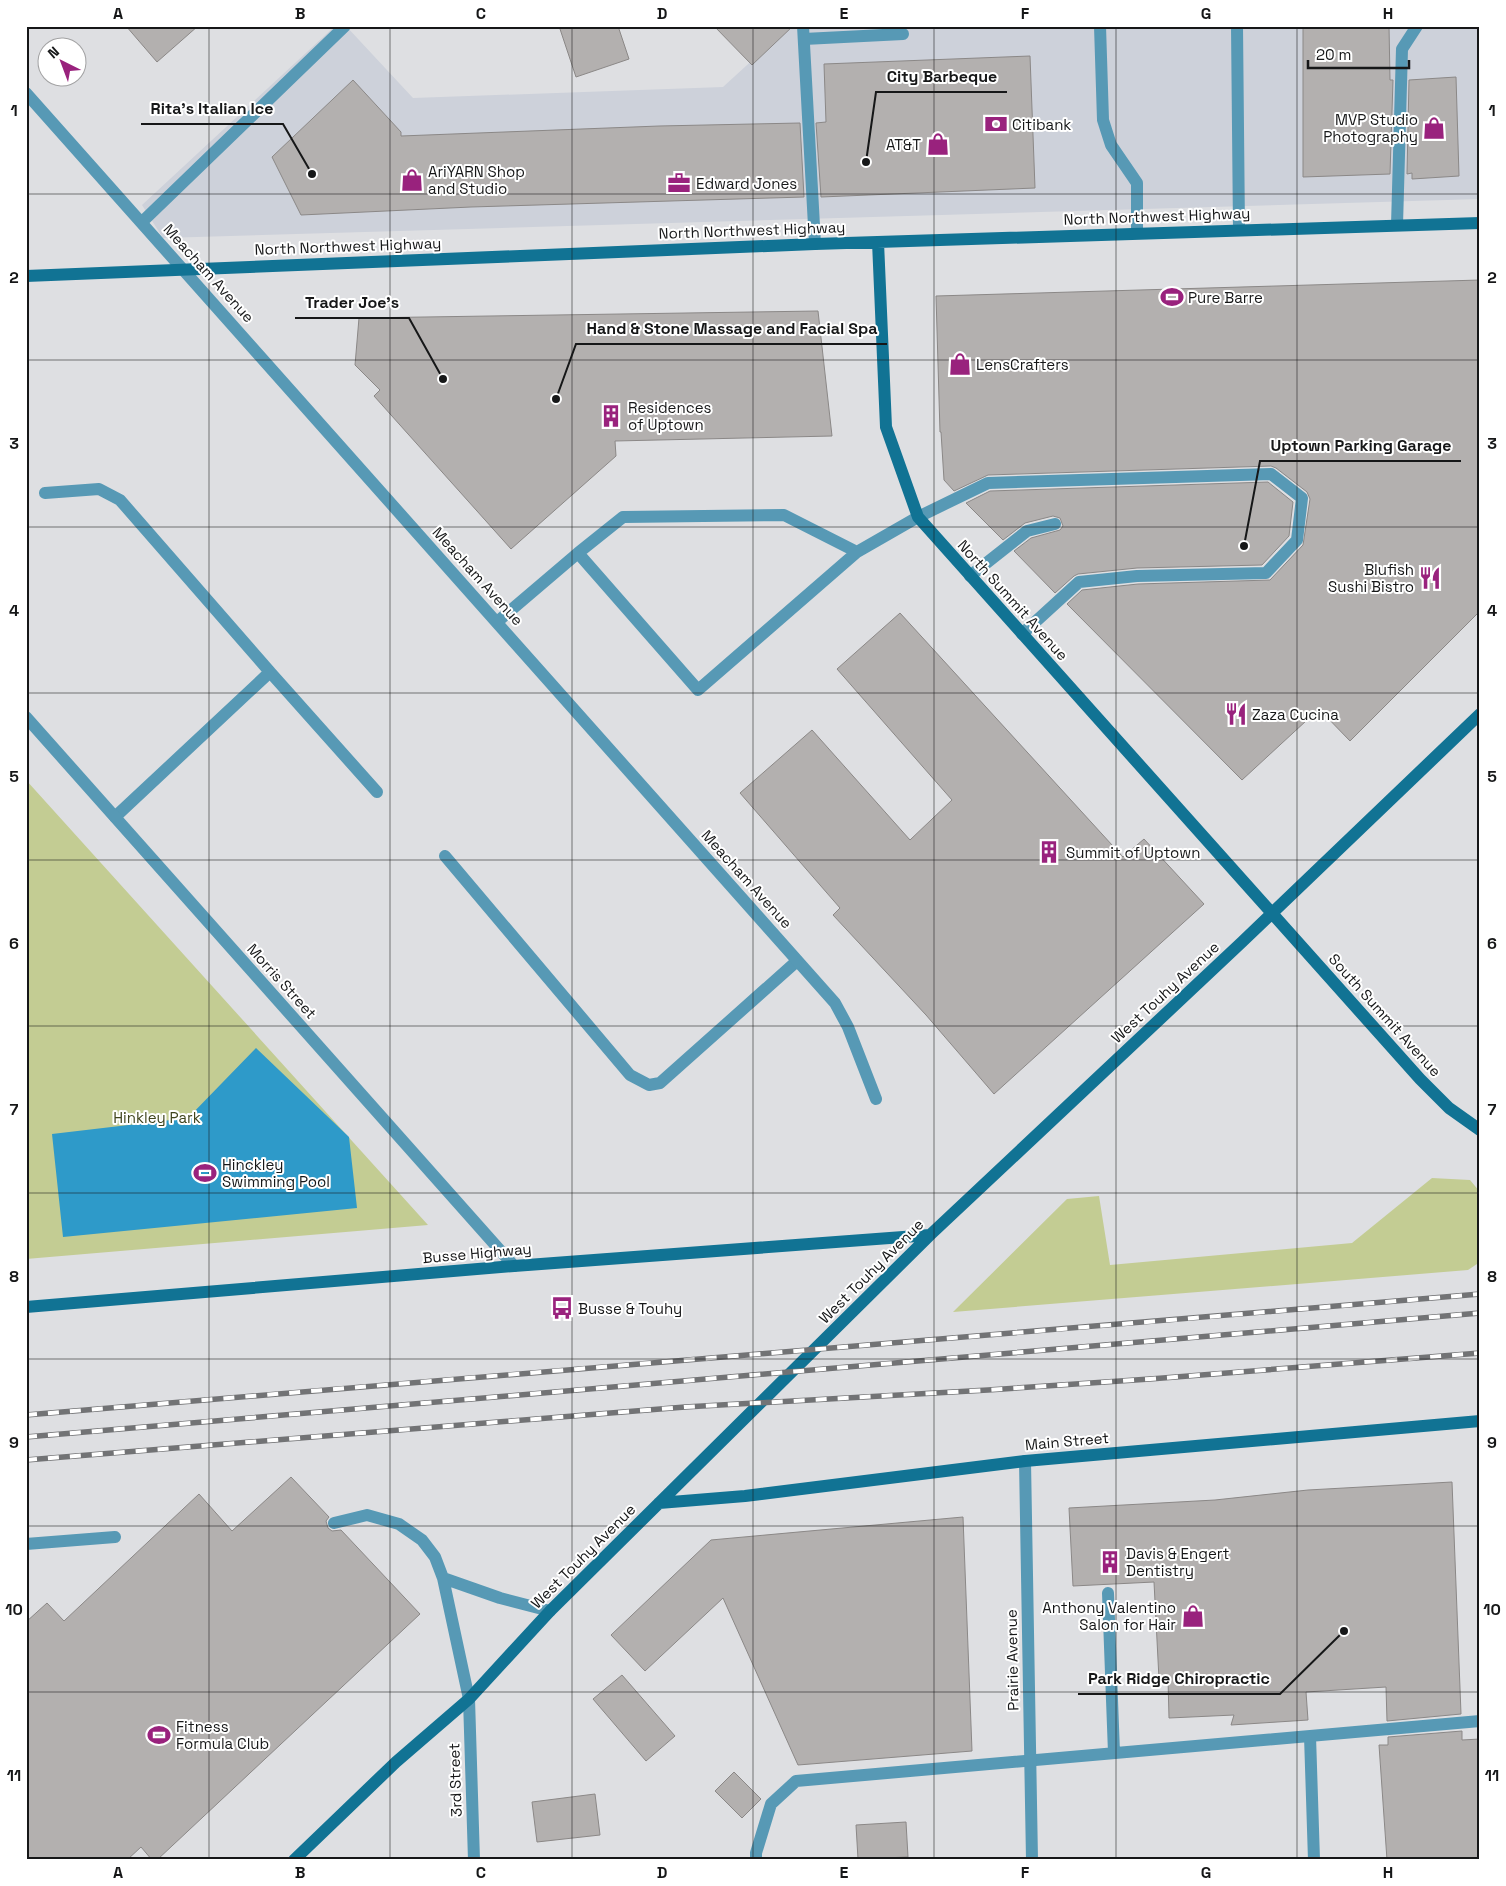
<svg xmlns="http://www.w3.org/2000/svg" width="1506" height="1886" font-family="'Space Grotesk',sans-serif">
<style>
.built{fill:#cdd1da}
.green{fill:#c3cc93}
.water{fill:#2e9ac9}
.building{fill:#b3b0af;stroke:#8b8887}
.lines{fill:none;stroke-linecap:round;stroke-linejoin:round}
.lane{stroke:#5799b5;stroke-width:12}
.street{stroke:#5799b5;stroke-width:12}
.secondary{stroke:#117394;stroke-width:12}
.rail-casing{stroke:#727375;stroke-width:5.5}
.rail{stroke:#fff;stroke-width:4;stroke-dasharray:11;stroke-linecap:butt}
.grid{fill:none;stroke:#161718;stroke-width:1;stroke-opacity:0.55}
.labels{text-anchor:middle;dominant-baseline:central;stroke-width:4;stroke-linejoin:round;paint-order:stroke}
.poi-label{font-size:15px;fill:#161718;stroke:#fff;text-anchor:start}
.street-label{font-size:15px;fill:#161718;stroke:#fff}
.park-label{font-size:15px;fill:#40451e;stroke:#fff}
.leader{fill:none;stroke:#161718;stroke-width:2}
.callout-dot{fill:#161718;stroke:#fff;stroke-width:2}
.callout-label{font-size:16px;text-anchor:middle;font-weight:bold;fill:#161718;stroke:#fff;stroke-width:4;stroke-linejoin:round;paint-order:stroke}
.neatline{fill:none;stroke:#161718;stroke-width:2}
.grid-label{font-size:16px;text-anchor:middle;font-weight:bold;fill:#161718}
</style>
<rect width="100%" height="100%" fill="#dedfe2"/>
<!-- built -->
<path class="built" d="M335,26H346L413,98L723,87L783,32V26H1480V199L163,238L142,205Z"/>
<!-- green -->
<path class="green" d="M26,780L428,1225L26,1259Z
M1432,1178L1470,1180L1480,1192V1262L1468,1270L953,1312L1067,1199L1099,1196L1110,1265L1352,1243Z"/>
<!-- water -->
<path class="water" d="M256,1048L349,1137L357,1208L63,1237L52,1134L188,1118Z"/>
<!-- building -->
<path class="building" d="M126,26H198L157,62Z
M559,26H618L629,59L576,77Z
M714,26H793L752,65Z
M1303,26H1389L1390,80H1393L1390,174L1303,177Z
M1030,56L1035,188L821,197L816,123L826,122L824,64Z
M1456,77L1459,176L1412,179V173L1407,174L1409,80Z
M353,80L401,132V136L659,126L800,123L804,197L471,207L301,215L272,157Z
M1480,280V611L1350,741L1319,709L1242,780L1067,604L1082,590L1138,584L1270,580L1303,545L1310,499L1307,492L1276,468L1271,466L988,475L954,491L944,480L941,432H940L936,296Z
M818,311L832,436L615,441L616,456L511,549L374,396L380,390L355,365L359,318Z
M1268,482L1293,502L1289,536L1262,565L1137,568L1078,574L1074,576L1055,593L1014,551L1031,538L1060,530L1063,526L1060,518L1053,516L1025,523L1003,540L966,503L990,491Z
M900,613L1123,857L1144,839L1204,904L994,1094L926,1015L833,915L840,908L740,793L812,730L910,840L952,800L837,669Z
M291,1477L329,1517L326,1521L328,1528L332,1531L341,1530L420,1614L157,1860H152L141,1847L127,1860H26V1622L47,1603L64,1621L199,1494L232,1531Z
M1452,1482L1461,1714L1387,1721L1386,1687L1306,1692L1308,1720L1231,1725L1234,1715L1169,1718L1168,1679H1159L1154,1582L1073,1586L1069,1508L1215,1500L1308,1490Z
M963,1517L972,1751L798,1765L723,1598L645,1671L611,1635L711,1540Z
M622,1675L675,1736L646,1761L593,1699Z
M1462,1731V1740L1480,1739V1860H1387L1379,1745H1388V1737Z
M734,1772L761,1799L742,1818L715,1791Z
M595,1794L600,1835L537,1842L532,1802Z
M906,1822L908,1857L858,1859L856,1825Z"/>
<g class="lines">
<!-- lane -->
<path class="lane" d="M803,26L815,244
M1100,26L1103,120L1111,145L1137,183V233
M1237,26L1239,230
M804,39L903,34
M1397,225L1402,49L1417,26
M45,493L99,489L120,500L270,672L115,817
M578,553L698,690L857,552L918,517L988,483L1271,474L1302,498L1297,540L1266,573L1137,576L1079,582L1022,634
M970,576L1027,531L1055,524
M497,622L578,553L623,517L784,515L857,552
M270,672L377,792
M445,856L630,1075L649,1085L660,1083L797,961
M334,1523L367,1515L399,1524L422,1540L435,1557L443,1578
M26,1544L115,1537
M1108,1593L1114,1753
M469,1699L443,1578L500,1598L550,1611
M1310,1736L1314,1860
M756,1860V1853L771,1804L796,1781L1480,1721"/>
<!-- street -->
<path class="street" d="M26,93L835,1003L848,1027L876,1099
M142,222L345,26
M26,717L514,1266
M1025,1461L1032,1860
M469,1699L474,1860"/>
<!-- secondary -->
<path class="secondary" d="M878,242L886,427L918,517L1420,1079L1449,1108L1480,1130
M26,276L815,244L1480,223
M26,1307L514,1266L930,1235
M659,1503L745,1496L1025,1461L1480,1421
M294,1860L396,1762L469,1699L550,1611L930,1235L1242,942L1480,714"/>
<defs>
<path id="rail" d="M26,1415C511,1374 995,1335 1480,1294
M26,1437L1480,1313
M26,1460L685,1407L988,1390L1150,1379L1480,1353"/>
</defs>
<!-- rail casing -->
<use href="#rail" class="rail-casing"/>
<!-- rail -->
<use href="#rail" class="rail"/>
</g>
<!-- grid -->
<path class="grid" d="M209,26V1860M390,26V1860M572,26V1860M753,26V1860M934,26V1860M1116,26V1860M1297,26V1860M26,194H1480M26,360H1480M26,527H1480M26,693H1480M26,860H1480M26,1026H1480M26,1193H1480M26,1359H1480M26,1526H1480M26,1692H1480"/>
<!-- icons -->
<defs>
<symbol id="bank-bare" viewBox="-9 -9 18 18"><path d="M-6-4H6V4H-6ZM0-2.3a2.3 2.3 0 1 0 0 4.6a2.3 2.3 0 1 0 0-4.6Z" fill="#99227d" stroke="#fff" stroke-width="2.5" paint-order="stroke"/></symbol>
<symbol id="shop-bare" viewBox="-9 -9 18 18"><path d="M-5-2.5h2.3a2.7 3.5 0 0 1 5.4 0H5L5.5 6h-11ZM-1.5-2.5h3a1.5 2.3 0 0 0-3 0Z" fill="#99227d" stroke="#fff" stroke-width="2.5" paint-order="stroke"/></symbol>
<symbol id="office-bare" viewBox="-9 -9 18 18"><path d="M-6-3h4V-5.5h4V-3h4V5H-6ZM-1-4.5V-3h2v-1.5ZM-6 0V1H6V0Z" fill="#99227d" stroke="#fff" stroke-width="2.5" paint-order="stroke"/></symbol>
<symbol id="stadium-bare" viewBox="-9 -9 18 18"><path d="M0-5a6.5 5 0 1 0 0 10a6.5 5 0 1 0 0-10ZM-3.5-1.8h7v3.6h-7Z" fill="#99227d" stroke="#fff" stroke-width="2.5" paint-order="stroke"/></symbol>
<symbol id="building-bare" viewBox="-9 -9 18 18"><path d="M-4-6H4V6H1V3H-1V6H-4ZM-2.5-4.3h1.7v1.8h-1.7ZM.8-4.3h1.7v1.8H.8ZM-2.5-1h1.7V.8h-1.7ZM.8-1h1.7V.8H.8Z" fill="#99227d" stroke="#fff" stroke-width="2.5" paint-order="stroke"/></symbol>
<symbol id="restaurant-bare" viewBox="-9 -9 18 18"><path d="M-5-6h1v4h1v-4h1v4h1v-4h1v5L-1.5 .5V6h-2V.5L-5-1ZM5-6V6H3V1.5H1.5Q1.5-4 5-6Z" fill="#99227d" stroke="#fff" stroke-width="2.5" paint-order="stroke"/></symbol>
<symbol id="bus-bare" viewBox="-9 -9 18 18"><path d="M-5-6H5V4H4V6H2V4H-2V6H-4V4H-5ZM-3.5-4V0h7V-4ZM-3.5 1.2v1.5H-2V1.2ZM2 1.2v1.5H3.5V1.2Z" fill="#99227d" stroke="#fff" stroke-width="2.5" paint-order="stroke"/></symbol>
</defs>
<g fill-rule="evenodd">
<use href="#bank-bare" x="980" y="108" width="32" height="32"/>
<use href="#shop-bare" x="1418" y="112" width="32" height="32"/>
<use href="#shop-bare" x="922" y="128" width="32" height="32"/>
<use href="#shop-bare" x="396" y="164" width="32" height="32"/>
<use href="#office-bare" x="663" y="167" width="32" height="32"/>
<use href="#stadium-bare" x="1156" y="281" width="32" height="32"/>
<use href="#shop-bare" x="944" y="348" width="32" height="32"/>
<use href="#building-bare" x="595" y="400" width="32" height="32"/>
<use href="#restaurant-bare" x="1414" y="562" width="32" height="32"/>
<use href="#restaurant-bare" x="1220" y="698" width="32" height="32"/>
<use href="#building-bare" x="1033" y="836" width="32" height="32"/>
<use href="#stadium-bare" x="189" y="1157" width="32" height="32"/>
<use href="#bus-bare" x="546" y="1292" width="32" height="32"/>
<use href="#building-bare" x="1094" y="1546" width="32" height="32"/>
<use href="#shop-bare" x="1177" y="1600" width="32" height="32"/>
<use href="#stadium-bare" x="143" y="1719" width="32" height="32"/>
</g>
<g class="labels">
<!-- poi labels -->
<g class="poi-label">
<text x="1418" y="119" text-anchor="end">MVP Studio<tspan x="1418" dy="17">Photography</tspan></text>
<text x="1012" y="124">Citibank</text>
<text x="921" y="144" text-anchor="end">AT&amp;T</text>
<text x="428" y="171">AriYARN Shop<tspan x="428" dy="17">and Studio</tspan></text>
<text x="696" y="183">Edward Jones</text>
<text x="1188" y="297">Pure Barre</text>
<text x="976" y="364">LensCrafters</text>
<text x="628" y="407">Residences<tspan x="628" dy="17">of Uptown</tspan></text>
<text x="1414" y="569" text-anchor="end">Blufish<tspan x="1414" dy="17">Sushi Bistro</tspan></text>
<text x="1252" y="714">Zaza Cucina</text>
<text x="1066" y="852">Summit of Uptown</text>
<text x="222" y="1164">Hinckley<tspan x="222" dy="17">Swimming Pool</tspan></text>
<text x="578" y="1308">Busse &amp; Touhy</text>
<text x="1126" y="1553">Davis &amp; Engert<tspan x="1126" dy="17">Dentistry</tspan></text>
<text x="1176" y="1607" text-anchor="end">Anthony Valentino<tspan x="1176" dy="17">Salon for Hair</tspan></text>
<text x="176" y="1726">Fitness<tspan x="176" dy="17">Formula Club</tspan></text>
</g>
<!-- street labels -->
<g class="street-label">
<text transform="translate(1157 216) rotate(-2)">North Northwest Highway</text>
<text transform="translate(752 230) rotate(-2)">North Northwest Highway</text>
<text transform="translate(348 246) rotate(-2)">North Northwest Highway</text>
<text transform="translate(209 273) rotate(48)">Meacham Avenue</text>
<text transform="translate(478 576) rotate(48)">Meacham Avenue</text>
<text transform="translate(1013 600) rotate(48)">North Summit Avenue</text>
<text transform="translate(747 879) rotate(48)">Meacham Avenue</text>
<text transform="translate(282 981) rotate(48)">Morris Street</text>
<text transform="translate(1165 992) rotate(-43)">West Touhy Avenue</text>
<text transform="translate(1385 1015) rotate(48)">South Summit Avenue</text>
<text transform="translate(477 1253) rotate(-5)">Busse Highway</text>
<text transform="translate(871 1271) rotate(-45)">West Touhy Avenue</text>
<text transform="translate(1067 1441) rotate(-5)">Main Street</text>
<text transform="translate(583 1556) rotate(-45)">West Touhy Avenue</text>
<text transform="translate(1012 1660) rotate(-91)">Prairie Avenue</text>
<text transform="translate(455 1780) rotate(-92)">3rd Street</text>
</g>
<!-- park labels -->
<g class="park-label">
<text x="157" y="1117">Hinkley Park</text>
</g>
</g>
<!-- callouts -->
<path class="leader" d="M866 162L876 92H1007M312 174L283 124H141M443 379L409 318H295M556 399L576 344H887M1244 546L1260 461H1461M1344 1631L1280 1694H1078"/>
<g class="callout-dot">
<circle cx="866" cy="162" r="5"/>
<circle cx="312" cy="174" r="5"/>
<circle cx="443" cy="379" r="5"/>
<circle cx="556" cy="399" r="5"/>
<circle cx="1244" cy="546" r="5"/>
<circle cx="1344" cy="1631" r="5"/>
</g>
<g class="callout-label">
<text x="942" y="82">City Barbeque</text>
<text x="212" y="114">Rita's Italian Ice</text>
<text x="352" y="308">Trader Joe's</text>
<text x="732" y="334">Hand &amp; Stone Massage and Facial Spa</text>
<text x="1361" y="451">Uptown Parking Garage</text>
<text x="1179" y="1684">Park Ridge Chiropractic</text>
</g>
<!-- border -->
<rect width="1506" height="1886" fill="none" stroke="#ffffff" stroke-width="55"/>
<!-- north arrow -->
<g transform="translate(62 62) rotate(318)"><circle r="24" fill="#ffffff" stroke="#a2a2a3"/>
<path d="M0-4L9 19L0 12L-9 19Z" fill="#99227d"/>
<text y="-8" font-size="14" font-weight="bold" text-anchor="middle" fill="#161718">N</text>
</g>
<!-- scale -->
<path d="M1308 60v8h101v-8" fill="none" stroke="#161718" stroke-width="2.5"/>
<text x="1316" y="60" font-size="15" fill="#161718" stroke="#ffffff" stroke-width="4" paint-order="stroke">20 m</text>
<rect x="28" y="28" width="1450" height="1830" class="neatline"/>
<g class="grid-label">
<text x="118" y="19">A</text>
<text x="300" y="19">B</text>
<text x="481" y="19">C</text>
<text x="662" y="19">D</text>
<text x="844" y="19">E</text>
<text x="1025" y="19">F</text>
<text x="1206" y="19">G</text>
<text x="1388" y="19">H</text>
<text x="14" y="116">1</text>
<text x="1492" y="116">1</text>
<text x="14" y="283">2</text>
<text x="1492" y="283">2</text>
<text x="14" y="449">3</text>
<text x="1492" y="449">3</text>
<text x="14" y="616">4</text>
<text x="1492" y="616">4</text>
<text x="14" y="782">5</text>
<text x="1492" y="782">5</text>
<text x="14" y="949">6</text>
<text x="1492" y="949">6</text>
<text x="14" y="1115">7</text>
<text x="1492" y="1115">7</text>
<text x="14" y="1282">8</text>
<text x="1492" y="1282">8</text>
<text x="14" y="1448">9</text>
<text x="1492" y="1448">9</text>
<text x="14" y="1615">10</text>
<text x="1492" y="1615">10</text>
<text x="14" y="1781">11</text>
<text x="1492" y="1781">11</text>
<text x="118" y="1878">A</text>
<text x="300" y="1878">B</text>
<text x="481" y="1878">C</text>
<text x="662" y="1878">D</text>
<text x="844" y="1878">E</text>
<text x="1025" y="1878">F</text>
<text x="1206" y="1878">G</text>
<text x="1388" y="1878">H</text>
</g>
</svg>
